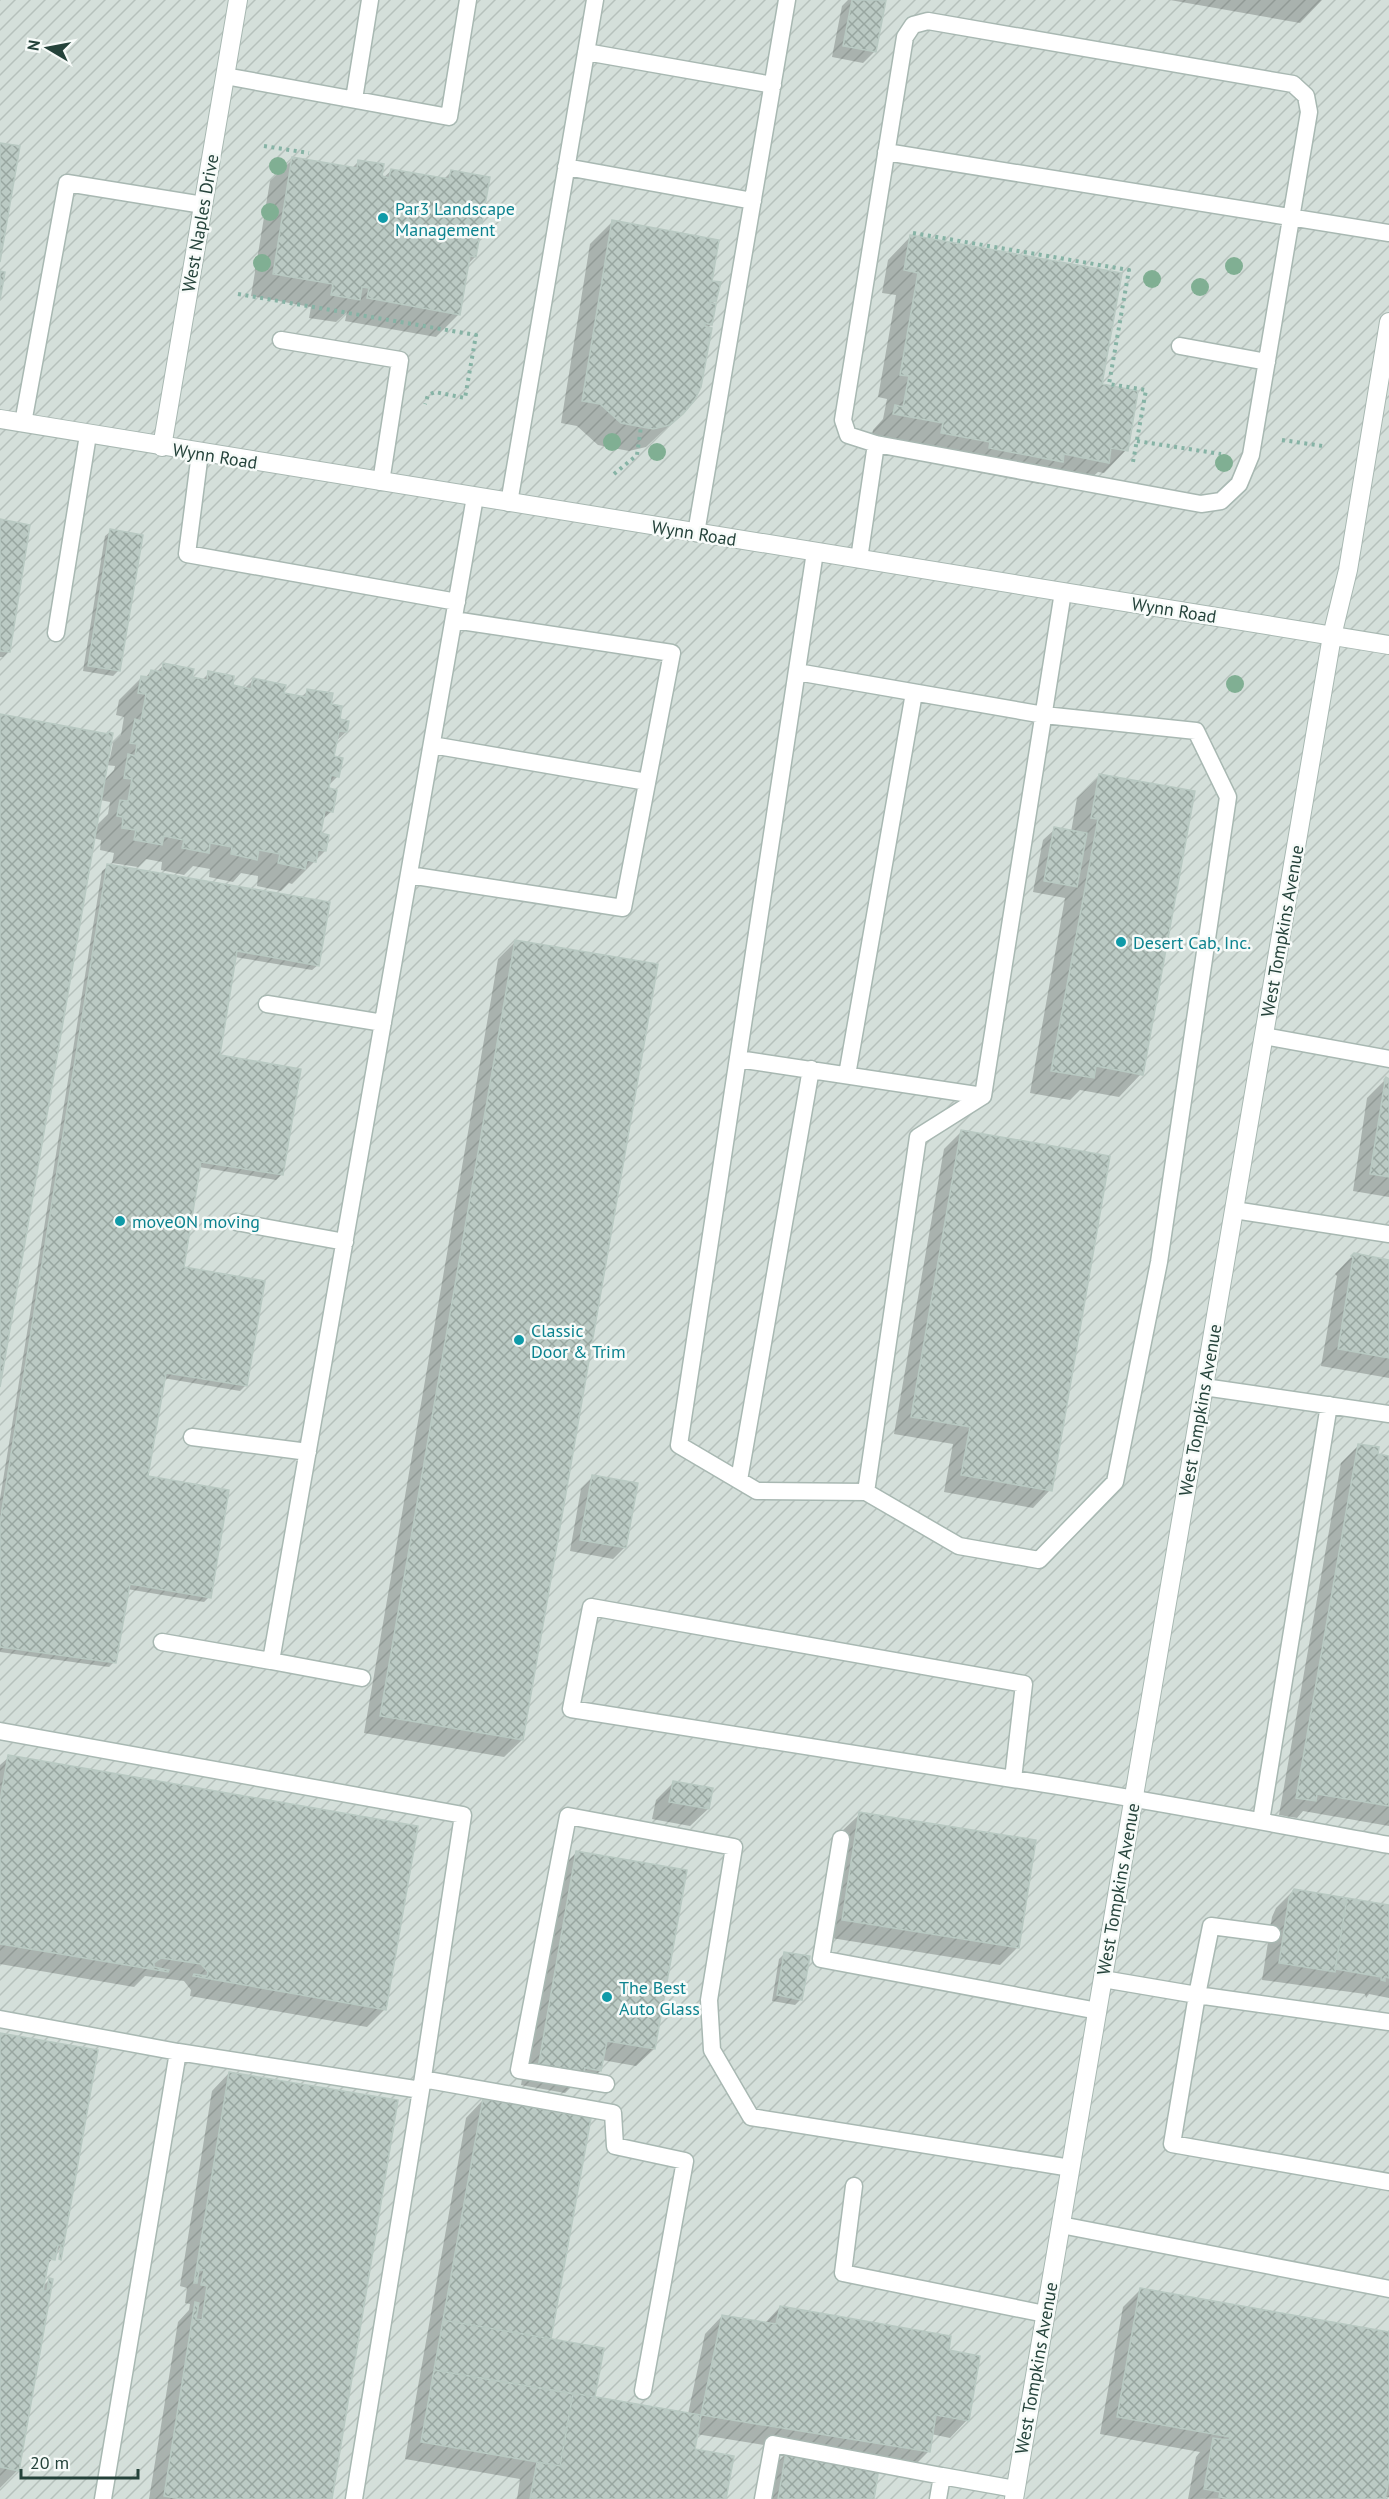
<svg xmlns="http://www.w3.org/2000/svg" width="1389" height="2499" font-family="'PT Sans',sans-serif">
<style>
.industrial{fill:url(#industrial-furrows)}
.shadow{fill:#0003;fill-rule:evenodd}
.building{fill:url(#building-cross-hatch);stroke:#b8c9c2;stroke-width:1.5}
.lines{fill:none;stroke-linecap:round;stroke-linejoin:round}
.service-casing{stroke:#a8b8b2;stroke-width:19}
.minor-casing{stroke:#a8b8b2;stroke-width:20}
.tertiary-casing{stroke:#a8b8b2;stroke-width:20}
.path{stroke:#86b3a5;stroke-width:4;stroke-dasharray:3 4.5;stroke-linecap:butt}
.service{stroke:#fff;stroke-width:16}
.minor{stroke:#fff;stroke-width:18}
.tertiary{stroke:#fff;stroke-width:18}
.tree{fill:#80af93}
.culture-dot{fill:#0f9aa8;stroke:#f7fbf9;stroke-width:2}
.labels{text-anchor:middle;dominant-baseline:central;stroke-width:5;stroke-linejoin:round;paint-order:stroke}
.culture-label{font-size:18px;fill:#0d838f;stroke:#f7fbf9;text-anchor:start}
.street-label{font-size:18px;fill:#24423a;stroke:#f7fbf9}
</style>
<defs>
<pattern id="industrial-furrows" width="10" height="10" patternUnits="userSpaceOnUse" patternTransform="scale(1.5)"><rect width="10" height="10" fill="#d4dfda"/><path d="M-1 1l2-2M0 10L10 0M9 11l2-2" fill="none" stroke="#b6c1bc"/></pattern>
<pattern id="building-cross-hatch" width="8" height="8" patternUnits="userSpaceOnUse" patternTransform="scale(1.5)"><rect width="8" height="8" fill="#bbcac4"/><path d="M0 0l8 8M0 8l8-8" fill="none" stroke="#98a6a0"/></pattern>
</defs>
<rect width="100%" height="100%" fill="#e6efeb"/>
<!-- industrial -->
<path class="industrial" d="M0,0H1389V2499H0Z"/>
<!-- shadow -->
<path class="shadow" d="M848,0H885L875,51L863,63L832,57L842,6Z
M1170,0H1322L1300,23Z
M293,159L351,169L359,161L383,178L392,170L443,180L451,172L475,257L468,264L459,314L436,337L345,321L347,312L336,322L309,318L311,307L251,296L270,181Z
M613,221L711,282L715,301L711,305V324L707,328L682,413L646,447L629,451L598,445L577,426L561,423L590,244Z
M910,237L1100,385L1126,450L1104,473L1098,472L1084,485L1045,477L1039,484L967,470L968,464L872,437L873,430L883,419L887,399L878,397L896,295L882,293L888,260Z
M0,521L8,652L3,657H0Z
M111,531L119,670L113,676L83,671L105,536Z
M164,665L190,678L202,680L209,673L231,687L244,689L253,680L282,694L301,697L308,691L329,705L346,732L335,742L332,757L338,776L328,786L332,811L322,820L320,835L325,851L292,884L289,883L281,891L257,886L258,876L241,873L233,882L209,877L210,869L193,866L184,875L161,870L162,862L146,859L138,867L112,863L114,853L100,850L101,840L93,838L0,1378V716L110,758L113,743L121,735L124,717L116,715L119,700L142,677L145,678L151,671L156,672ZM106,765L115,766L114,770L103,782ZM100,800L110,802L108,814L95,827Z
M1100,776L1141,1074L1119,1097L1080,1090L1070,1100L1030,1093L1065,898L1033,892L1043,840L1055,829L1071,832L1077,798Z
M108,866L318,965L312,970L235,957L218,1057L281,1175L276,1180L199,1167L182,1268L263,1282L245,1386L240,1391L163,1378L146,1477L209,1597L204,1602L127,1589L114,1662L109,1667L0,1652V1499L102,871Z
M516,941L522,1740L504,1757L364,1733L498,959Z
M1386,1079H1389V1197L1353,1191L1367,1098Z
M961,1132L1050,1490L1033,1508L944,1492L953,1444L894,1434L944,1149Z
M1354,1254L1389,1261V1378L1321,1366L1337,1276L1335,1274Z
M1359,1445L1376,1455L1389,1457V1826L1303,1811L1297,1818L1279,1815L1341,1463Z
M593,1477L625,1547L613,1559L570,1551L581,1489Z
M9,1757L385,2009L367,2027L190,1996L191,1990L184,1981L145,1976L134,1987L0,1964V1765Z
M673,1783L708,1809L690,1826L652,1819L656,1800Z
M860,1814L1018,1947L1000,1965L825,1937L842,1831Z
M577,1852L654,2049L636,2066L602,2060L600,2071L582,2088L572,2086L565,2093L521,2085L559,1870Z
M1294,1890L1389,1906V1998L1369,1994L1366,1998L1365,1994L1262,1980L1272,1917L1276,1908Z
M785,1953L801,1999L795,2005L772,2001L779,1959Z
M0,2035L62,2245L46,2267L42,2287L50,2279L18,2470L0,2488Z
M229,2073L331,2499H149L178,2322L189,2310L190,2304L185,2303L187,2288L180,2286L212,2091Z
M483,2100L550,2340L593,2398L688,2414L705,2334L722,2316L764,2324L780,2307L947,2352L967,2420L950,2438L931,2434L928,2452L911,2469L696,2434L693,2451L724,2499H517L520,2479L405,2459L466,2118Z
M1140,2290L1389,2333V2497L1188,2499L1196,2457L1200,2452L1100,2434L1123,2307Z
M787,2453L872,2499H764L769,2471Z"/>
<!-- building -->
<path class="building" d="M852,0H886L876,52L843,46Z
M0,143L20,146L0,262Z
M292,157L357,168L358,160L384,164L382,176L389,178L391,169L449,179L451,170L490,177L476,257L470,256L460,315L367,298L369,288L362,287L360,300L331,295L333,284L273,274Z
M612,220L719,240L712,281L721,282L716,302L710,301V303L716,304L712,325L705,323V326L712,328L701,387L694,401L683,414L670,425L653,429L621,423L600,404L582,401Z
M910,235L1122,273L1102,384L1138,391L1128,451L1111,448L1109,463L1064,454L1063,462L989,448L990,442L941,433L943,423L893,414L895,405L903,407L909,376L900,375L918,273L904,270Z
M0,271L5,272L0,300Z
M0,519L30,525L10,652L0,651Z
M110,529L143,535L120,671L88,666Z
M163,663L194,669L192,677L207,680L208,671L234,676L233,685L251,689L253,678L286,685L284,693L306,697L307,689L333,693L331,704L342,706L340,719L349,721L347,732L339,731L334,756L343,758L339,777L331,775L329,788L337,790L333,812L325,810L321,833L329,835L326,851L318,850L316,862L307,860L305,869L278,863L280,854L259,850L257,860L231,854L232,847L210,843L209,853L182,848L184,840L164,836L162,845L134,840L136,830L122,828L123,817L117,816L120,800L128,801L132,779L124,778L128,754L135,756L137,744L130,743L135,719L141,721L146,694L138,693L141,676L149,677L151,670L162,672Z
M0,714L108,734V732L113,733L0,1387Z
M1099,774L1195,791L1143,1075L1096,1066L1094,1078L1051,1071L1098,819L1091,818Z
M1054,827L1087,833L1077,887L1044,881Z
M107,864L330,902L319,966L237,951L220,1055L301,1069L283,1175L201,1162L184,1267L265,1281L247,1386L166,1373L148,1476L229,1490L211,1598L130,1584L116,1663L0,1647V1522Z
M515,940L658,964L523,1740L380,1716Z
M1386,1077L1389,1079V1177L1370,1174L1385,1081L1384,1080Z
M961,1130L1110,1156L1052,1491L961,1475L970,1427L911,1417Z
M1354,1253L1389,1260V1358L1338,1349L1353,1258L1351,1256Z
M1358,1444L1379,1447L1378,1454L1389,1456V1806L1317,1794L1316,1801L1296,1798Z
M592,1475L638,1483L626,1548L580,1540Z
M8,1755L418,1826L386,2010L193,1976L194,1974L207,1976L208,1972L201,1964L161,1958L154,1963V1967L169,1970L168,1972L0,1944V1801Z
M673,1781L713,1788L709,1809L669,1802Z
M859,1812L1036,1840L1019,1948L842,1920Z
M576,1851L687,1870L655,2049L607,2041L601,2071L585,2068L584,2076L538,2068Z
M1294,1889L1347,1898L1335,1972L1279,1963L1289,1898Z
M1347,1898L1389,1905V1978L1385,1977V1981L1381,1980V1977L1335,1969Z
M784,1952L810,1956L802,2000L777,1995Z
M0,2033L98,2050L61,2260L59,2259L61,2245H58L55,2260L49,2259L43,2291H47L49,2278L53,2279L19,2471L0,2467Z
M229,2072L398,2100L332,2499H181L164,2496L195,2302L199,2303L196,2319L202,2320L207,2286L201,2285L204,2270H199L197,2283H194Z
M483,2098L591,2118L551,2339L443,2320Z
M1140,2288L1389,2332V2479L1385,2499H1231L1219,2497L1220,2492L1204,2489L1213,2438L1229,2440L1230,2437L1117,2417Z
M780,2306L951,2336L949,2350L980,2356L969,2421L936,2415L930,2452L701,2415L722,2315L776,2324Z
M443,2320L604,2348L595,2397L434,2370Z
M434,2370L573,2394L560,2466L421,2442Z
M573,2393L701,2415L695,2449L734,2456L726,2499H530L537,2462L560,2466Z
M786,2452L879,2468L874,2499H778Z"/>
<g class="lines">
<defs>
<path id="service" d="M928,21L1293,84L1306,96L1309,112L1251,455L1239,484L1221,501L1201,504L876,444L848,435L843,420L905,37L913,25Z
M586,52L773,85
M225,76L449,117L468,0
M354,99L370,0
M886,152L1389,233
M566,167L753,201
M281,340L400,360L381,482
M1180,346L1267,362
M23,423L67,183L203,205
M200,453L187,554L457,602
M509,503L595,0
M696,533L787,0
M815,552L679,1445L757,1491L866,1492L918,1137L983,1096L1063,592
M859,559L876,444
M56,633L88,435
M797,672L1044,715L1196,731L1228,797L1159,1262L1115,1482L1039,1560L959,1546L866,1492
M432,745L647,782
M409,875L623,908L672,653L454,620
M267,1004L383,1023
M1264,1036L1389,1059
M738,1059L983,1096
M847,1075L914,693
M1234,1210L1389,1234
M236,1222L345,1242
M1204,1387L1389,1414
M192,1437L308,1452
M739,1480L811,1069
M162,1642L271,1661L475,497
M271,1661L362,1678
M0,1731L463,1815L421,2090L178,2052
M1013,1779L1024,1684L591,1607L571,1709L1013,1779C1139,1798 1264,1822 1389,1845
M1261,1821L1329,1405
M841,1839L821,1959L1098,2011
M1103,1979L1197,1995L1211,1926L1272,1934
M0,2019L178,2052L103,2499
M1389,2022L1197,1995L1172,2144L1389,2182
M423,2079L613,2113L615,2146L685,2161L643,2391
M606,2084L519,2070L568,1816L734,1847L709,2000L712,2050L751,2117L1071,2168
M854,2186L843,2273L1045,2314
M1061,2225L1389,2289
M942,2476L1015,2489
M354,2499L421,2090
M763,2499L773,2444L942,2476L938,2499"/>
<path id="minor" d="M162,447L238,0
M1332,636L1348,570L1389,322"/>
<path id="tertiary" d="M0,419L1389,645
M1014,2499L1332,636"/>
</defs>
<!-- service casing -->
<use href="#service" class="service-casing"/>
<!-- minor casing -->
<use href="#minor" class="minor-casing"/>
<!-- tertiary casing -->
<use href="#tertiary" class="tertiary-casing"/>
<!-- path -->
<path class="path" d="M264,146L309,153
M913,233L1129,270L1109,384L1146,390L1133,462
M238,294L476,335L465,398L435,392L428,395L425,404
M1282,440L1323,446
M1137,441L1221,454
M614,474L637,455L641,427"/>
<!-- service -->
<use href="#service" class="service"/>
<!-- minor -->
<use href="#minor" class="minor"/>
<!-- tertiary -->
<use href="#tertiary" class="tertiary"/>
</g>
<!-- trees -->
<g class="tree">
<circle cx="278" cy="166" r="9"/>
<circle cx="270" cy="212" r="9"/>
<circle cx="262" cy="263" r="9"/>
<circle cx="1234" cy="266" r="9"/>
<circle cx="1152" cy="279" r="9"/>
<circle cx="1200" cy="287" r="9"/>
<circle cx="612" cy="442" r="9"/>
<circle cx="657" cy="452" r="9"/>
<circle cx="1224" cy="463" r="9"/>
<circle cx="1235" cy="684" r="9"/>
</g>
<!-- markers -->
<g class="culture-dot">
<circle cx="383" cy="218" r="6"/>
<circle cx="1121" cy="942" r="6"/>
<circle cx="120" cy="1221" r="6"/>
<circle cx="519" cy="1340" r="6"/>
<circle cx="607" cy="1997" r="6"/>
</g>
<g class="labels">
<!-- culture labels -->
<g class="culture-label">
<text x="395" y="208">Par3 Landscape<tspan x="395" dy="21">Management</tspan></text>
<text x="1133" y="942">Desert Cab, Inc.</text>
<text x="132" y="1221">moveON moving</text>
<text x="531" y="1330">Classic<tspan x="531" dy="21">Door &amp; Trim</tspan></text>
<text x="619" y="1987">The Best<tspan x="619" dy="21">Auto Glass</tspan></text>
</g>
<!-- street labels -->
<g class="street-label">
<text transform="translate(200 223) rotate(-80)">West Naples Drive</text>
<text transform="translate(215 456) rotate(9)">Wynn Road</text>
<text transform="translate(694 533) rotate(9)">Wynn Road</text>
<text transform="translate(1174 610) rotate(9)">Wynn Road</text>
<text transform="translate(1282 931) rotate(-80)">West Tompkins Avenue</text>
<text transform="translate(1200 1410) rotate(-80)">West Tompkins Avenue</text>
<text transform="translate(1118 1889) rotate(-80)">West Tompkins Avenue</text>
<text transform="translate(1036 2368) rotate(-80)">West Tompkins Avenue</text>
</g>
</g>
<!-- north arrow -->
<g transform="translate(48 48) rotate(280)" stroke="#f7fbf9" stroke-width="4.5" paint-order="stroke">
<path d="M0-4.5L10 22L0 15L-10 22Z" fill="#24423a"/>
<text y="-9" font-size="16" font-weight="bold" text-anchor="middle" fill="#24423a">N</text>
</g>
<!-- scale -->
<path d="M21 2469v9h117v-9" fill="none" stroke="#24423a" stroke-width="3"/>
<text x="30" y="2469" font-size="18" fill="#24423a" stroke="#f7fbf9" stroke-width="4.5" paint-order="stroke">20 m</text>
</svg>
